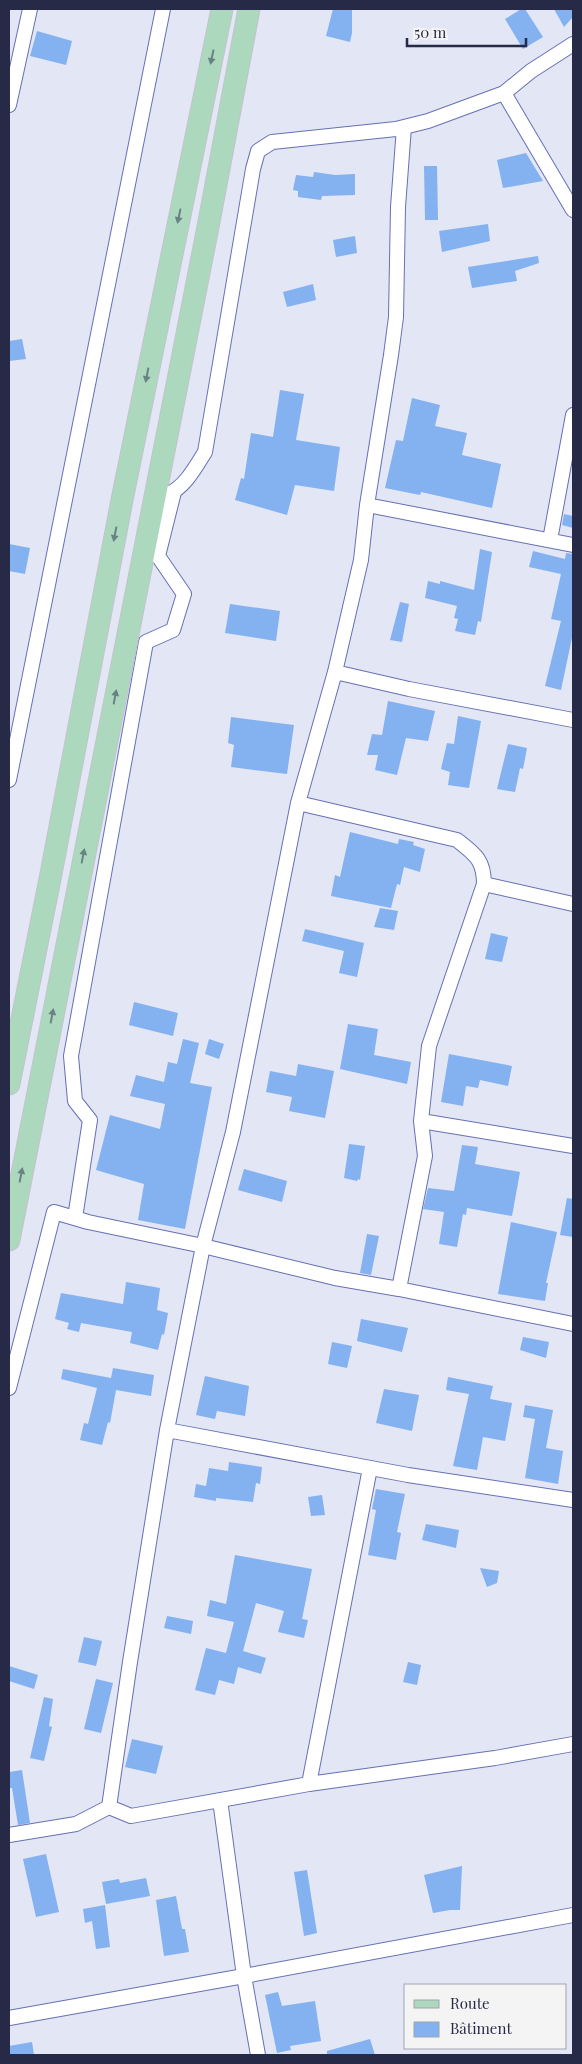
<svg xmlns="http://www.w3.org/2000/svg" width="582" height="2064" font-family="'Playfair Display',serif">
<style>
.building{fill:#84b1ef}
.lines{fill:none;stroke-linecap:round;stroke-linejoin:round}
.street-casing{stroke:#6770b4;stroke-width:16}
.primary-casing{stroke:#c2c3cb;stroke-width:23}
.street{stroke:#fff;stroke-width:14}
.primary{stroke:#acd9be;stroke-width:21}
.oneway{fill:#698282}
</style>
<rect width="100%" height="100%" fill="#e2e6f5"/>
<!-- building -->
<path class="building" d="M333,9H352V33L350,42L326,36Z
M521,9H525L543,37L523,49L505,19Z
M554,9H573V17L564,27Z
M37,31L72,41L66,65L30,56Z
M526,153L543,181L503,188L497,160Z
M424,166H437L438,220H425Z
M314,172L335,175L355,174V195L322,196L321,200L298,197V191L293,190L296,175L313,177Z
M488,224L490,241L442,252L439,231Z
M355,236L357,253L336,257L333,240Z
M538,256L539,263L515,271L517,281L472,288L468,267Z
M313,284L316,300L287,307L283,292Z
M22,339L26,359L9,361V341Z
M280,390L304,394L296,440L340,447L334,491L295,485L287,515L235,500L241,478L244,479L251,433L273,437Z
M412,398L440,405L435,426L467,433L462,455L501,464L492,508L421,492L420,495L385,488L396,440L403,441Z
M564,514L573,516V528L562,525Z
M9,544L30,548L25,574L9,571Z
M480,549L492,552L481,622L478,621L475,635L455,631L458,619L454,618L457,606L425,598L428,581L440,584V581L474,590Z
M533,551L565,559L566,553L573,554V633L561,690L545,686L561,621L551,619L561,574L529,567Z
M400,602L409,604L402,642L390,640Z
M230,604L280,611L276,641L225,633Z
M388,701L435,711L428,741L406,738L397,775L375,770L378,755H367L372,734L382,735Z
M458,716L481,721L469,788L448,785L450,772L441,769L447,743L454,744Z
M231,717L294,725L287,774L231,767L234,745L228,743Z
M508,744L527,748L523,769L520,768L515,792L497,789Z
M350,832L398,844L399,839L414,842L413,845L425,849L420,872L404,867L400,885L397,884L391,908L331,896L335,875L340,877Z
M380,908L398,911L394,930L374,927Z
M305,929L364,943L357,977L339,973L344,951L302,941Z
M491,933L508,937L502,962L485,959Z
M134,1002L178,1013L173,1036L129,1025Z
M348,1024L378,1029L374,1055L411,1062L407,1084L340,1069Z
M183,1039L199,1043L190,1083L212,1087L185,1229L138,1220L144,1184L96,1170L110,1115L160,1129L165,1104L130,1096L136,1075L164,1082L168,1062L177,1064Z
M209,1039L224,1044L219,1059L205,1054Z
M449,1054L512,1066L508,1086L480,1080L478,1088L466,1086L463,1106L441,1102Z
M298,1064L334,1071L325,1118L289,1111L292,1097L266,1092L270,1071L296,1076Z
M349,1144L365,1146L360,1180L358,1179L357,1181L344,1178Z
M462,1145L478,1147L475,1164L520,1172L512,1216L467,1208L466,1215L463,1214L457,1247L439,1244L444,1212L423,1209L428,1188L454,1191Z
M244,1169L287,1181L282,1202L238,1190Z
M567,1198L573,1199V1237L560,1235Z
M511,1222L557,1232L546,1283H548L545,1301L498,1294Z
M367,1234L379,1236L371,1275L360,1273Z
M126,1282L160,1288L157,1310L168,1313L164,1335L162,1334L158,1350L130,1343L132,1332L81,1323L79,1332L67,1329L69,1323L55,1319L61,1293L123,1304Z
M361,1319L408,1328L402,1352L357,1341Z
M523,1337L549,1342L546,1358L520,1350Z
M332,1342L352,1346L347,1368L328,1364Z
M113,1368L154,1375L151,1396L116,1390L110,1423L108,1422L102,1445L80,1440L84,1423L88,1424L97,1388L61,1379L63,1369L111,1378Z
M205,1376L249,1386L245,1416L217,1411L215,1419L196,1415Z
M448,1377L493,1386L490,1399L512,1403L505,1441L483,1437L477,1470L453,1466L469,1394L446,1390Z
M384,1389L419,1395L412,1431L376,1423Z
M525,1405L553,1410L546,1448L563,1451L558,1484L525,1478L535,1419L523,1417Z
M229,1462L262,1467L260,1484L256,1483L253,1502L216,1498V1501L194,1497L196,1484L206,1486L209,1468L228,1471Z
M376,1489L405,1494L397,1532L401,1533L396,1560L368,1555L376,1510L372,1509Z
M322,1495L325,1515L311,1516L308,1497Z
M426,1524L459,1530L456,1548L422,1540Z
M235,1555L312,1569L302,1619L308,1620L304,1638L278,1632L284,1611L256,1603L243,1651L266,1658L261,1674L238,1667L234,1684L219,1680L215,1695L195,1690L206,1648L226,1653L234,1622L207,1616L210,1600L226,1604Z
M480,1568L499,1571L497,1583L487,1587Z
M167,1616L193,1621L191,1634L164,1628Z
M84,1637L102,1641L96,1666L78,1662Z
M408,1662L421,1665L417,1685L403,1682Z
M9,1666L38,1675L34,1689L9,1681Z
M96,1679L113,1683L101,1733L84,1729Z
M44,1697L53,1699L49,1726L52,1727L44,1761L30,1758Z
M132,1739L163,1746L156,1774L125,1767Z
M22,1770L30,1823L18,1825L12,1788H9V1772Z
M46,1854L59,1912L36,1917L23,1859Z
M462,1866L460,1910H450L433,1913L424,1875Z
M307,1870L317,1933L304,1936L294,1872Z
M146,1878L150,1896L106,1904L102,1882L119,1879L120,1883Z
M176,1896L182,1929H185L189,1952L164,1956L156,1900Z
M105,1905L110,1947L96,1949L92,1921L85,1923L83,1909Z
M278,1992L282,2006L315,2001L321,2041L290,2046L291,2050L277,2053L265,1995Z
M370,2039L375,2055H327V2051Z
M32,2042L34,2055H9V2046Z"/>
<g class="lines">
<defs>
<path id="street" d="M504,93L573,210
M9,105L30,9
M167,495C185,487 195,468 205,452L253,169L258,151L272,142L396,129L428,121L504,93L531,71L573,44
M367,505L573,545
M550,540L573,415
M335,672L409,689L573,720
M9,780L163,9
M298,803L457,840C475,854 484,860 484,884L429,1046L421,1121L425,1156L399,1289
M484,884L573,904
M421,1121L573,1146
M75,1218L90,1120L75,1101L71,1056L146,642L173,630L184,594L158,556L174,492
M9,1388L54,1212L88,1222L203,1246L335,1278L399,1289L573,1324
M167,1430L408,1475L573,1500
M309,1784L370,1468
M220,1800L244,1976L258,2055
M109,1807L130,1662L167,1430L203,1246L233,1132L298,803L335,672L361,560L367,505L391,355L396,317L398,207L404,127
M109,1807L131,1816L309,1784L495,1758L573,1744
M9,1835L76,1824L109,1807
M9,2018L244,1976L573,1915"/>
<path id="primary" d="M9,1084L50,879L122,500L222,9
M9,1240L208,227L249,9"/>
</defs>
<!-- street casing -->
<use href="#street" class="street-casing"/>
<!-- primary casing -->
<use href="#primary" class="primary-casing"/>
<!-- street -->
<use href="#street" class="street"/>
<!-- primary -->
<use href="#primary" class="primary"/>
</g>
<!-- one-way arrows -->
<defs><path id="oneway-solid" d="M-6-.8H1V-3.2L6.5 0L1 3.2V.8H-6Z" transform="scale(1.25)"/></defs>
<g class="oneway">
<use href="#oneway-solid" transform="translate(212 57) rotate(102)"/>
<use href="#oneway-solid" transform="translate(179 216) rotate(102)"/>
<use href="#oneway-solid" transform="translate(147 375) rotate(101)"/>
<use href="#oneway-solid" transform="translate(115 534) rotate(101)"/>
<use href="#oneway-solid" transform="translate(115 697) rotate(-79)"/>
<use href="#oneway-solid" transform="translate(83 856) rotate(-79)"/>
<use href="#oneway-solid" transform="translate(52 1016) rotate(-79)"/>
<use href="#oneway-solid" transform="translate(21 1175) rotate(-79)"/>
</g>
<!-- border -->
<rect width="582" height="2064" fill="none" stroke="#262a47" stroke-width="20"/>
<!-- legend -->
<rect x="404" y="1984" width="162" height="65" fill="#f4f4f4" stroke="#a2a3af"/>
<rect x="414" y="2000" width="25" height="8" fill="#acd9be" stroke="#a2a3af"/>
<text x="450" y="2009" font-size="15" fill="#262a47">Route</text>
<rect x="414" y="2022" width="25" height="15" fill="#84b1ef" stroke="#a2a3af"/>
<text x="450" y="2034" font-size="15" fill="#262a47">Bâtiment</text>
<!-- scale -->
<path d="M407 38v8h119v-8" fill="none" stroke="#262a47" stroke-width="2.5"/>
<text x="414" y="38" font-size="15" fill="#262a47" stroke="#f4f4f4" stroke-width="4" paint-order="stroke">50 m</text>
</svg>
